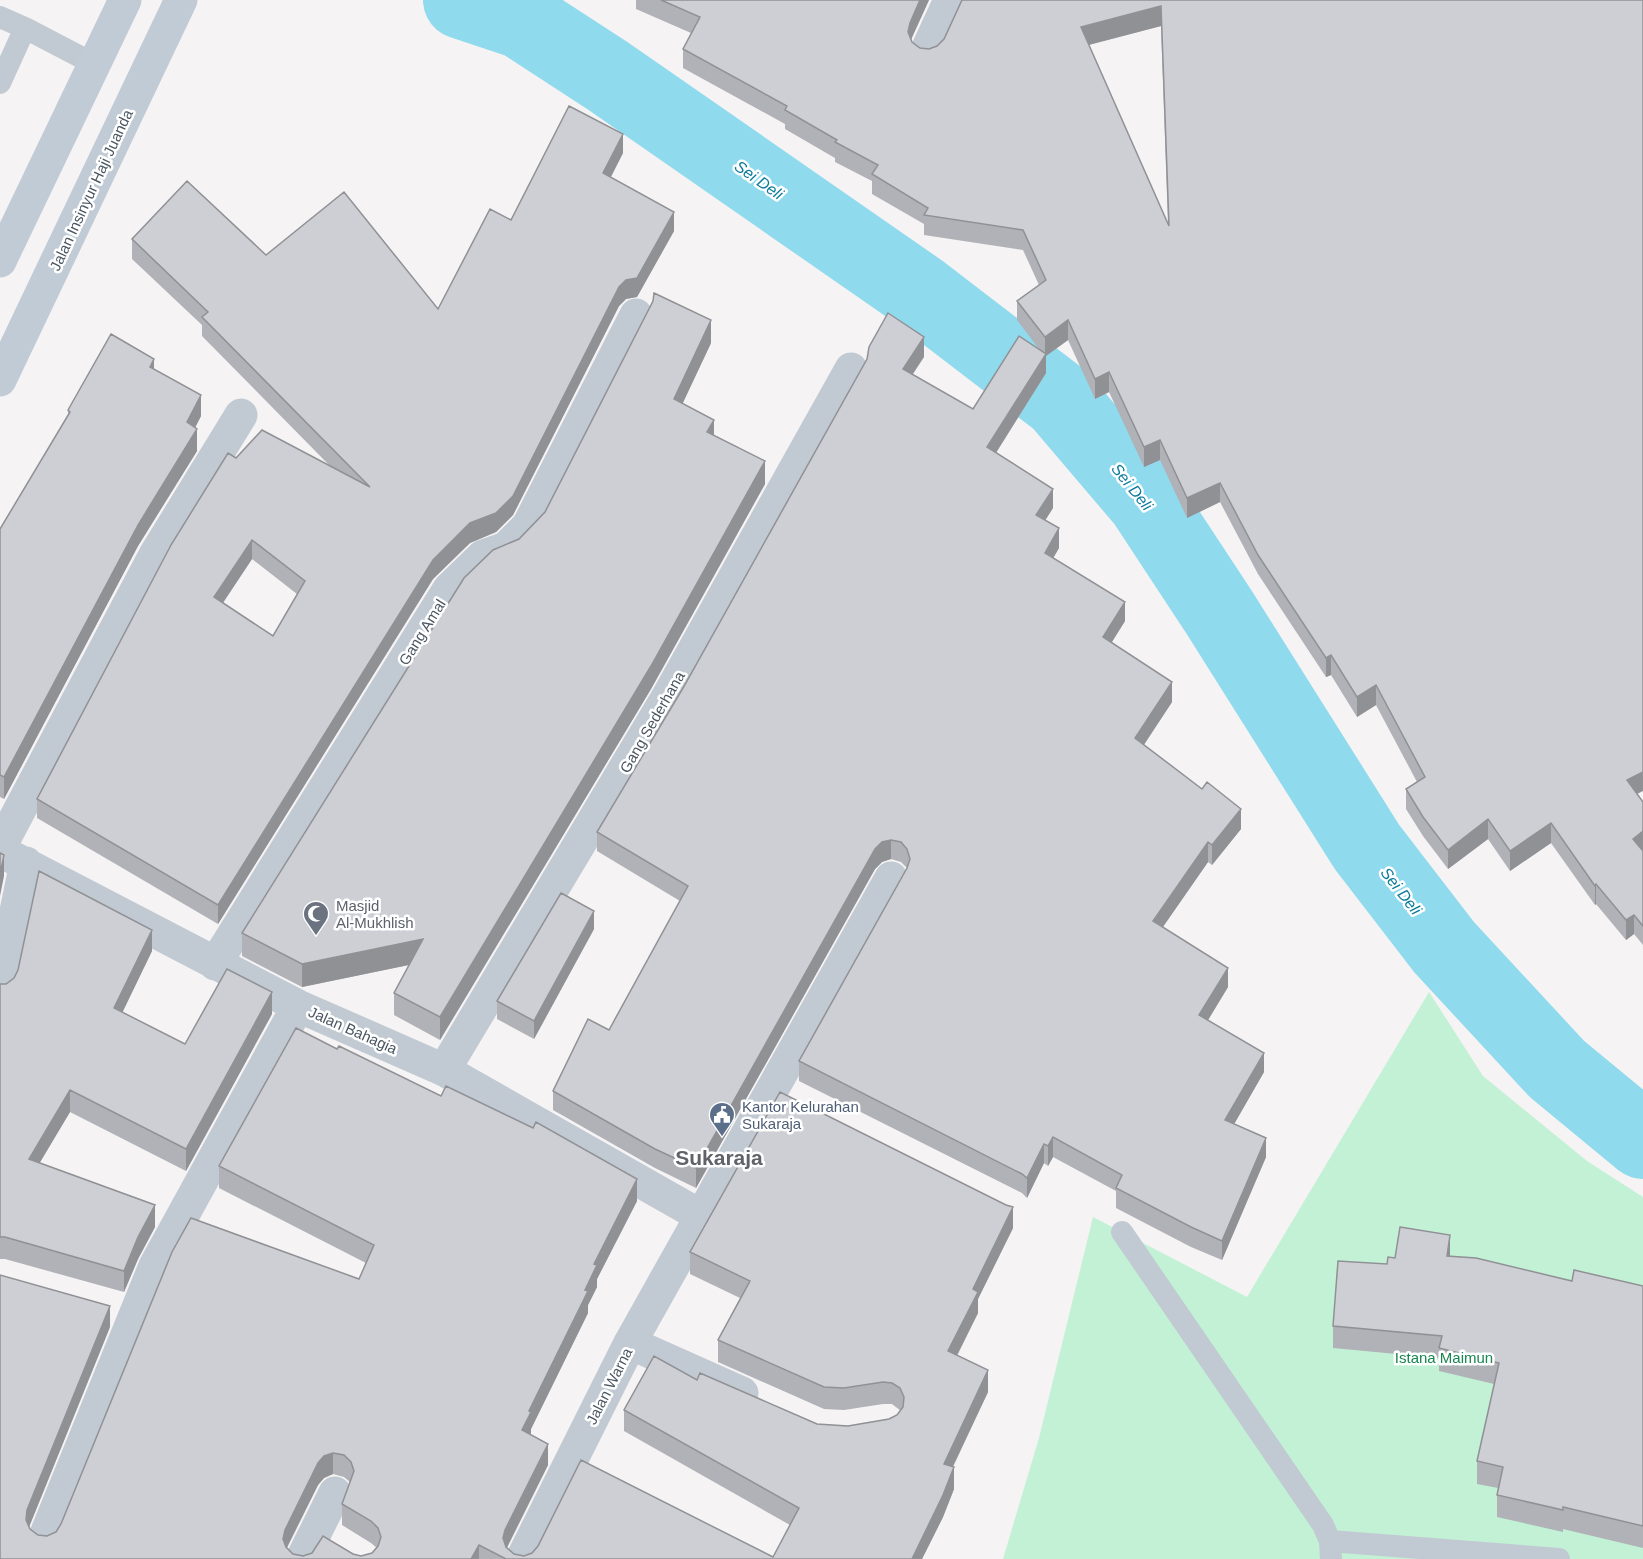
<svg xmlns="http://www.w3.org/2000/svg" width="1643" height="1559" font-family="Arial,sans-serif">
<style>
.green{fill:#c3f1d5}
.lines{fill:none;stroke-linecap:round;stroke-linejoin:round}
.river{stroke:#90daee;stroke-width:78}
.lane{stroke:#c1cad2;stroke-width:22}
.street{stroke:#c1cad2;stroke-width:33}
.secondary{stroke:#c1cbd6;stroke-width:33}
.wall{fill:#b0b2b7;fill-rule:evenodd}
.shaded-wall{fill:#909195}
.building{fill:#cdcfd5;stroke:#909195;stroke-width:1.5;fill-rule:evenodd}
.labels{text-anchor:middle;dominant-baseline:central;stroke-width:5;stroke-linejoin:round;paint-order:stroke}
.street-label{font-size:15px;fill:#4a5661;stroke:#fff}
.worship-label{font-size:15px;fill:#5b616d;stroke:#fff;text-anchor:start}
.service-label{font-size:15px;fill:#4e5e75;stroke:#fff;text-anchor:start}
.park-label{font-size:15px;fill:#17864f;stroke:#fff}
.water-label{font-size:16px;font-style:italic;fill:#0c7c9b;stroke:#fff}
.district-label{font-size:21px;font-weight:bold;fill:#5f6368;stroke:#fff}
</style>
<rect width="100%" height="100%" fill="#f5f3f3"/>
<!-- green -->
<path class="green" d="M1429,992L1483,1076L1587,1161L1643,1197V1559H1003L1039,1438L1093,1217L1247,1297Z"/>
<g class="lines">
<!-- river -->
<path class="river" d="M462,0L522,20L608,76L919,292L1060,400L1146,501L1219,612L1367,847L1444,947L1557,1069L1643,1140"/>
<!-- lane -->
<path class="lane" d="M0,17L25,28
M0,83L25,28L94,64
M1122,1232L1323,1525L1330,1541L1331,1559
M1330,1541L1559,1559"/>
<!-- street -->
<path class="street" d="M927,50L950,0
M0,847L155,555L241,415
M0,851L298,1006L444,1070L701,1216
M215,964L449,589L483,556L506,548L528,526L636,315
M0,988L26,863
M444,1070L667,698L851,369
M630,1343L742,1393
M44,1539L155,1266L298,1006
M302,1559L335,1493
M522,1559L630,1343L891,878"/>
<!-- secondary -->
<path class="secondary" d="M0,261L125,0
M0,380L181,0"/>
</g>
<!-- wall -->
<path class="wall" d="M636,0H929L911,39L912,42L920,48L929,49L937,46L944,39L962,0H1643L1637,794L1643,802V945L1634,934L1626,940L1596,904L1595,905L1551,843L1510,871L1488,839L1448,869L1423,836L1406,809V789L1417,782L1376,705L1357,717L1331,675L1326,677L1258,574L1220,502L1187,518L1160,460L1144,467L1109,392L1095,399L1068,340L1046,356V373L996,453L1053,508L1045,520L1059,548L1053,558L1125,621L1112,642L1172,702L1144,745L1241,829L1212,865L1208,862L1163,927L1228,987L1208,1020L1264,1072L1234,1124L1266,1157L1222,1260L1191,1247L1116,1208V1191L1053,1157L1048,1166L1044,1163L1027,1198L1022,1193L799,1081V1061L907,868L901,862L891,859L882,862L875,869L696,1188L655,1168L553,1110V1091L609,1030L680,901L597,851V832L924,357L912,375L973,409L1039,349L1017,320V301L1039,285L1023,250L924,235V224L872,194V181L835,162V158L785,129V124L683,68V49L691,33L636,9ZM1161,26L1168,224L1088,45Z
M623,153L611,177L674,231L637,297L626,299L619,306L513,515L496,532L470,543L433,579L218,924L37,818V799L236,458L330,466L202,336V325L132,259V239L266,255L438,309L511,220ZM252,559L297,594L273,636L223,603Z
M711,343L682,404L714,436L765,484L651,689L440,1040L394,1015V993L409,965L302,987L242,956V933L519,539Z
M154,370L201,416L195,428L197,451L138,546L4,799L0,797V529L68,416V410Z
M594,929L534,1039L497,1019V1001Z
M152,951L122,1012L185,1044L272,1014L186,1171L70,1112L39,1163L155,1227L138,1259L124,1292L5,1259H0V984H6Z
M219,1166L637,1201L597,1279V1287L588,1305V1313L531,1429L530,1434L548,1465L507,1548L514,1554L524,1556L773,1557L790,1525L624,1431V1410L697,1380L817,1424L848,1426L889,1419L897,1415L901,1411L892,1404H883L844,1410L824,1409L718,1362V1340L740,1298L690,1274V1252L1013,1228L978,1299V1313L957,1356L988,1392L953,1467L954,1489L943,1517L922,1559H0L110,1327L29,1527L30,1529L38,1535L47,1536L56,1532L359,1279L366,1263L219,1188ZM333,1474L344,1477L350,1482L342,1504V1525L371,1543L377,1548L372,1553L361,1556L353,1554L312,1553L303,1556L293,1554L287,1548L318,1485L324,1478Z
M1450,1256L1572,1281L1643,1286V1548L1563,1529V1532L1497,1517V1495L1498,1488L1477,1484V1461L1494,1384L1439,1371V1358L1333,1348V1326L1387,1264Z"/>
<!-- shaded-wall -->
<path class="shaded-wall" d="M920,0H929L910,42L908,32L910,23Z
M1161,6V26L1081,47V27Z
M623,134V153L603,192V173Z
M674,212V231L637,297L626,299L619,306L513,515L496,532L470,543L433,579L218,924V905L433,560L619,287Z
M711,320V343L674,422V399Z
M1068,320V340L1046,356V373L987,467V447L1045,356V337Z
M924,337V357L903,389V369Z
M154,359V381L150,367Z
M1109,372V392L1095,399V379Z
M201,395V416L187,443V422Z
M714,420V442L707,432Z
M197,429V451L138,546L4,799V777L138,525Z
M1160,440V460L1144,467V447Z
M765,461V484L651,689L440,1040V1017Z
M1220,483V502L1187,518V498Z
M1053,489V508L1036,535V515Z
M1059,528V548L1045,572V553Z
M252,540V559L214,616V597Z
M1125,602V621L1103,656V637Z
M1331,655V675L1326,677V658Z
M1172,682V702L1135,758V738Z
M1376,685V705L1357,717V697Z
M1643,772V791L1627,799V780Z
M1241,809V829L1212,865V845Z
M1488,819V839L1448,869V850Z
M1551,823V843L1510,871V851Z
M1643,831V851L1633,839Z
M891,840V859L882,862L875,869L696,1188V1168L875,849L882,842Z
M1208,842V862L1153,941V921Z
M4,855V876L0,896V874Z
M1596,884V904L1595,905V886Z
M594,911V929L534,1039V1021Z
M1634,915V934L1626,940V920Z
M152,930V951L114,1030V1008Z
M423,939V962L302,987V964Z
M1228,968V987L1199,1035V1015Z
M272,992V1014L186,1171V1149Z
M1264,1053V1072L1225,1140V1120Z
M70,1090V1112L29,1181V1159Z
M1053,1137V1157L1048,1166V1146Z
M1266,1138V1157L1222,1260V1241Z
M1044,1144V1163L1027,1198V1178Z
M637,1179V1201L597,1279V1287L588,1305V1313L531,1429V1433L522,1452V1430L529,1411L585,1290L594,1264Z
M155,1205V1227L138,1259L124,1292V1271L138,1237Z
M1013,1207V1228L978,1299V1313L948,1373V1351L973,1289Z
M1450,1235V1257L1447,1256Z
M110,1306V1327L27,1532L26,1520L27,1510Z
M988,1370V1392L944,1485V1464Z
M548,1444V1465L505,1551L503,1559V1538L505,1530Z
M333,1453V1474L324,1478L318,1485L285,1551L283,1539L285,1530L318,1463L324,1456Z
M954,1467V1489L943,1517L922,1559H912Z
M479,1545V1559H471Z"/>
<!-- building -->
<path class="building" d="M661,0H920L910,23L908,32L912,42L920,48L929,49L937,46L944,39L962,0H1643V772L1627,780L1643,802V831L1633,839L1643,851V926L1634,915L1626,920L1596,884L1595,886L1551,823L1510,851L1488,819L1448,850L1423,817L1406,789L1425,777L1376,685L1357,697L1331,655L1326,658L1258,555L1220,483L1187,498L1160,440L1144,447L1109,372L1095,379L1068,320L1045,337L1017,301L1046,280L1023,230L924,215L928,208L872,174L878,165L835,142L837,140L785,110L787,106L683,49L700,17ZM1161,6L1169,226L1081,27Z
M569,106L623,134L603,173L674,212L637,278L626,280L619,287L513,496L496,513L470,523L433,560L218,905L37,799L171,545L228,453L236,458L262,430L370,487L202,317L208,312L132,239L187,181L266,255L344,192L438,309L490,209L511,220ZM252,540L305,581L273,636L214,597Z
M654,293L711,320L674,399L714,420L707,432L765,461L651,666L440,1017L394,993L423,939L302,964L242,933L464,578L493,550L519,539L545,512L653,301Z
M888,313L924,337L903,369L973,409L1019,336L1046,354L987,447L1053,489L1036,515L1059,528L1045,553L1125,602L1103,637L1172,682L1135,738L1202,789L1207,782L1241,809L1212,845L1208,842L1153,921L1228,968L1199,1015L1264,1053L1225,1120L1266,1138L1222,1241L1191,1227L1116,1188L1122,1175L1053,1137L1048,1146L1044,1144L1027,1178L1022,1174L799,1061L907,868L910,859L907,849L901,842L891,840L882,842L875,849L696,1168L655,1149L553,1091L588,1019L609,1030L688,886L597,832L683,688L867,359L869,347Z
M111,334L154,359L150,367L201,395L187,422L197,429L138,525L4,777L0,775V529L70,412L68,410Z
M0,853L4,855L0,874Z
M39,871L152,930L114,1008L185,1044L227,969L272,992L186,1149L70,1090L29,1159L155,1205L138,1237L124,1271L5,1237H0V984H6L14,978L18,970Z
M561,893L594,911L534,1021L497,1001Z
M296,1028L337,1049L339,1046L441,1096L446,1086L533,1128L536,1122L637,1179L594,1264L597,1265L585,1290L588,1291L529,1411L531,1412L522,1430L548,1444L505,1530L503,1538L506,1547L514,1554L524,1556L532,1553L538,1546L581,1460L773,1557L799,1508L624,1410L654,1356L697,1380L700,1373L817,1424L848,1426L889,1419L897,1415L903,1407L904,1397L900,1388L892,1383L883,1382L844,1388L824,1387L718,1340L750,1281L690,1252L780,1092L1006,1205L1013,1207L973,1289L978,1292L948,1351L988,1370L944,1464L954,1467L943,1495L912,1559H506L479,1545L471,1559H0V1275L110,1306L27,1510L26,1520L30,1529L38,1535L47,1536L56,1532L61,1524L172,1252L191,1218L359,1279L374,1245L219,1166ZM333,1453L344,1455L351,1462L354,1471L342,1504L371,1521L378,1528L381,1537L378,1546L372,1553L361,1556L353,1554L323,1536L312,1553L303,1556L293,1554L286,1547L283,1539L285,1530L318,1463L324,1456Z
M1400,1227L1450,1235L1447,1256L1476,1258L1572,1281L1574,1270L1643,1286V1526L1563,1507V1510L1497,1495L1503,1467L1477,1461L1499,1363L1439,1348L1442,1336L1333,1326L1338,1261L1387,1264L1388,1257L1395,1258Z"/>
<!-- icons -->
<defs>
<symbol id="mosque-pin" viewBox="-11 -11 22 30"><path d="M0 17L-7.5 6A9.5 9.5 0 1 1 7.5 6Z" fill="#6b7280" stroke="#fff"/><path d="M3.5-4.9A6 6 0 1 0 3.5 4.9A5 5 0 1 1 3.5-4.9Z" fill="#fff"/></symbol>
<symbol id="civic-pin" viewBox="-11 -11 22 30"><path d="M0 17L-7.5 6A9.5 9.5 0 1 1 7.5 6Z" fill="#5c6f8a" stroke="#fff"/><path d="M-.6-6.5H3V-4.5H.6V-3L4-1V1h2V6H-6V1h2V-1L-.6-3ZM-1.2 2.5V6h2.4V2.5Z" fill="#fff"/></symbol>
</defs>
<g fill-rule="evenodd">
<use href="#mosque-pin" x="301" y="899" width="30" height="40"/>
<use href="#civic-pin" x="707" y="1100" width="30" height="40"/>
</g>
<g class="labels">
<!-- street labels -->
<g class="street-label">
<text transform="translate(91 190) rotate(-65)">Jalan Insinyur Haji Juanda</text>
<text transform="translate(422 632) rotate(-58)">Gang Amal</text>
<text transform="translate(652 722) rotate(-60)">Gang Sederhana</text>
<text transform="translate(353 1030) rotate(24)">Jalan Bahagia</text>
<text transform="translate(609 1386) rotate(-63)">Jalan Warna</text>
</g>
<!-- worship labels -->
<g class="worship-label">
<text x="336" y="905">Masjid<tspan x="336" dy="17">Al-Mukhlish</tspan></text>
</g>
<!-- service labels -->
<g class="service-label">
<text x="742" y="1106">Kantor Kelurahan<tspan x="742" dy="17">Sukaraja</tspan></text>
</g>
<!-- park labels -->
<g class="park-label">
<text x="1444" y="1357">Istana Maimun</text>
</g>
<!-- water labels -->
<g class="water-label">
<text transform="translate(759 180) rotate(35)">Sei Deli</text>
<text transform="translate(1132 487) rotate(51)">Sei Deli</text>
<text transform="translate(1401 891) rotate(52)">Sei Deli</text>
</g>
<!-- district labels -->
<g class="district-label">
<text x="719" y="1157">Sukaraja</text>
</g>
</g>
</svg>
